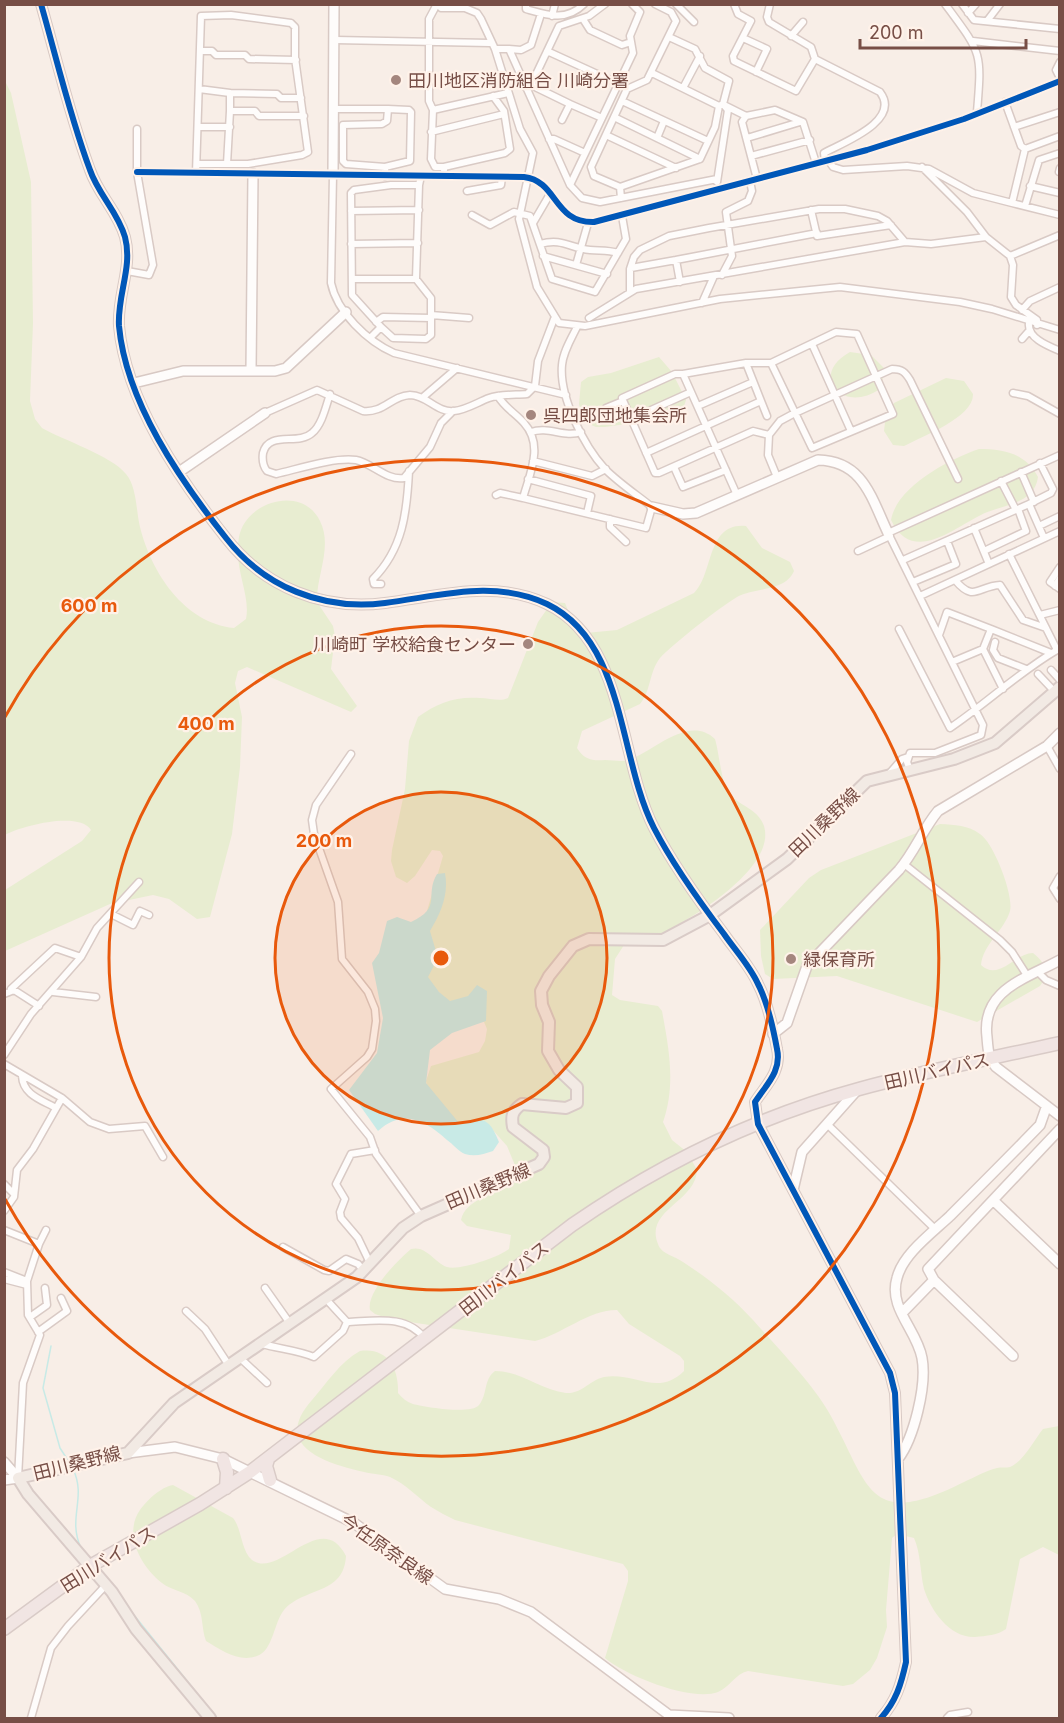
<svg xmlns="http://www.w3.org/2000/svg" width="1064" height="1723" font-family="Inter,'Noto Sans JP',sans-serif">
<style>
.green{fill:#e8edd1}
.water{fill:#c8eae6}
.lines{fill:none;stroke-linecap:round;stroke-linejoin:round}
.stream{stroke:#c8eae6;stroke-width:1.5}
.street-casing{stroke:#d9cac5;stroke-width:9}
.secondary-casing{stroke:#d8c9c4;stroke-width:12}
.primary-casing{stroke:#d9cbc7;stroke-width:14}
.highway-casing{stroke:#d9cbc7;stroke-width:15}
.street{stroke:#fefcfb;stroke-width:6}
.secondary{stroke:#fefcfb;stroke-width:9}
.primary{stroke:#f2eae4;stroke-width:10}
.highway{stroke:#f1e5e3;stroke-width:12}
.cycleway-casing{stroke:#fff2e9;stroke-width:10}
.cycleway{stroke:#0057b8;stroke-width:6}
.ring{fill:none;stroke:#e8590c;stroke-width:3}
.poi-dot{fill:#a4867e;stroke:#fff2e9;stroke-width:2}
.labels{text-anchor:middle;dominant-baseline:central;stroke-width:4.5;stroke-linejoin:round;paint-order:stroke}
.poi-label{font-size:18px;fill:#774e46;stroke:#fff2e9;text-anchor:start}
.street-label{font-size:18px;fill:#774e46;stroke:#fff2e9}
.centre{fill:#e8590c;stroke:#fff2e9;stroke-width:3}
.ring-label{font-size:18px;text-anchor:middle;font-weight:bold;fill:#e8590c;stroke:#fff2e9;stroke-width:4.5;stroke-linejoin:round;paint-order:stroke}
</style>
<rect width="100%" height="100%" fill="#f8eee7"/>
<!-- green -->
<path class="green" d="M4,79L11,93L31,182L33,323L30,401L35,419L42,428C63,440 112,456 126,474C137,487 136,511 140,527C151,572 184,623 234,628L246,619C251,595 233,568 239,537C245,502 302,484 320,521C333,547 316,576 317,602L333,626L335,636L331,669L357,706L351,712L247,667L238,671L235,683L242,717L240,767L232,834L210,917L197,919L169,899L153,895L110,904L5,951V890L82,841L91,830C79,811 21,826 5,835Z
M850,352L871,355L885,369L880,389C842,415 808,375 850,352Z
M659,357L672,372L686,400L682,412L667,418L605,427H596L584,422L579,404L581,382L588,377L611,373Z
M946,378L964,381L973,394C974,417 923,436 904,446L893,445L884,431L886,414L894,403Z
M979,449C1004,449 1025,453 1038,477C1034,506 1000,504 979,516C951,530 912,564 891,520C897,486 950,459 979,449Z
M746,526L762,548L790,562L794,571C785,592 755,587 737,597C720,607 673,644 660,658C649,672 651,691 640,704L582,731L577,748C584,760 593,761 605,760C613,760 622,762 629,760C654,751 689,714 715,739C719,752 721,780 728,792C738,806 758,808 764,826C777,869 687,922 654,937C645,941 633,940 624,945L615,959L612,995L620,1000L658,1006L662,1011C669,1049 676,1085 663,1122L672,1140L687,1152L697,1170C696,1202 644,1210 658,1244C661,1254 675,1256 683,1262C709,1279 732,1297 753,1320C775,1345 812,1383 828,1411C870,1484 865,1532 964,1482C975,1477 985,1471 997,1468C1001,1467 1007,1468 1010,1467C1024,1461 1034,1440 1043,1429L1059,1426V1555L1043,1547L1020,1559L1006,1629C998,1635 986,1636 975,1637C950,1638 931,1611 924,1589C920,1572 921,1554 914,1538L897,1534L892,1538L886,1610L887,1627L877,1658L870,1670L853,1684L843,1686L748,1671C735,1674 730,1687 718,1692C692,1702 626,1676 605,1658L628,1581V1571L623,1564L455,1520C447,1516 439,1512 431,1507C417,1497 406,1484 390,1477C382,1474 372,1474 364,1472C325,1463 271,1446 312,1400C326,1384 340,1362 360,1351C387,1347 399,1368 398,1393C402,1398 407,1402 413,1404C425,1407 471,1415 479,1405C488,1394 483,1380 495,1371C521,1371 540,1390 566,1393C582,1394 590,1380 604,1377C635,1372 658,1397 684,1371V1361L680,1356L629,1324L617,1310C588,1310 563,1334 535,1341L390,1319L375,1314L370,1310C366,1292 398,1260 411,1249C426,1245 434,1262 447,1267C459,1271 499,1257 509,1249L511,1235L467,1226L461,1220C467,1192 512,1196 519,1175L507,1146L491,1128L455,1125L431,1112L426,1081L431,1066L479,1052L485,1041L487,1029L484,1022L468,1019L428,982L427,911L443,856L440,851L432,850L415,876L407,883L396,877L391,861L392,850L405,789L409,741L418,717C437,703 456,696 480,698C490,698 500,702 508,698L538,622L552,602L565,603L573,623L586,633L617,630L694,593C714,574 706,522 746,526Z
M940,824C955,825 968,825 980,834C994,843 1014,896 1010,911C1004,931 983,944 981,965C999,982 1015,953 1033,953C1045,962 1050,974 1040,986L977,1022L837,976L773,979L765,974L761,956L760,930L809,878L821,870Z
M173,1485L233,1518C242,1529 241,1551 252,1560C279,1580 321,1507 346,1556C344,1595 304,1587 284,1610C274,1622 273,1651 257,1656C239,1663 221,1650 206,1641C201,1628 204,1613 195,1601C186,1591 172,1591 162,1583C141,1567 123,1534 140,1510C147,1500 161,1487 173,1485Z"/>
<!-- water -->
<path class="water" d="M445,873C449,894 441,913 430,931L438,958L428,977L439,992L450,1001L468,996L477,985L487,991L486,1021L452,1033L430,1050L426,1083L459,1123C483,1117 489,1117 499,1142L493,1151C484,1154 475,1157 465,1154C459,1152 453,1144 447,1140C425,1120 403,1108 378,1131L349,1090L377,1053L383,1018L372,963L379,953L387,921L397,917L411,922C443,907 424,896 437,874Z"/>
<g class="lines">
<!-- stream -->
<path class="stream" d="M51,1346L43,1388L60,1448L69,1462
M73,1469C87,1498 67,1518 81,1548
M129,1609L217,1718"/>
<defs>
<path id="street" d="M437,4L441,8H465L477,13L481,19L495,49L520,129L533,153L519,219L537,287L559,323L585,326L720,299L840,287L960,302L992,309L1060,330
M437,4L429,19V101L433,110L508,93
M526,4V9C547,15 566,22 584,4
M676,4L694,22
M734,4L738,14L751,21L733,56L734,61L796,91L815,59
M770,4L767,17L769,22L811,47L815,59L880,92C902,121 842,143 824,153L825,161
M945,4C982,54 982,51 977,112
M962,4L974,20L1060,29
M968,13L976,4
M552,16L555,4
M583,19L590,30L622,45L631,42
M987,21L1000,4
M791,36L803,22
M743,38L767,49L756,72
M335,40L490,43
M973,41L1060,51
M495,49H509L570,185L582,198L600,202L717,179
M509,49L521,50L531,45L541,14
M200,51H212L216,55H245L249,59L296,60
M547,51L619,84
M1060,62L1056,70L1060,78
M652,73L719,106
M531,85L570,104
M526,88L531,85L559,26L589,16L605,4
M683,88L700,56
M199,89L230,93V111H255L259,116H304
M230,93L277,94L281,98H301
M622,101L708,141
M1005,102L1021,146L1025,149L1060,136
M726,106L746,116
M334,109H388L387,121L382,124L343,125V161L346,164L385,167V176
M433,110L431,159L435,167H444V170
M614,117L700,159
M562,120L570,104L602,118
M199,127H230
M1014,127L1060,112
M431,132L504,114
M606,135L676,168
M657,138L664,121
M747,138L800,122
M549,139H554L585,153
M751,156L810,140
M828,160L833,167L843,170L907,166L929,169L973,193L1012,203L1025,149
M227,164L230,111
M385,167L410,161L411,112L409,110L388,109
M444,167L505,153L510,149L504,111L493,96
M922,167L967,212L986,237L1010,256L1013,265L1011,297L1016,305L1037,320V325
M137,172L524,177C558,181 553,223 594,222L867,150L964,119L1060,81
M1059,172L1060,168
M196,173L201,16L231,15L291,23L295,27V58L308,152L302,155L248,164H197
M333,175L331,283C337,312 367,341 394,353L566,395
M757,179L742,122L746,116L775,110L803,122L816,163
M717,182L728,110L723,104
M570,185L633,53L630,36L640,12L632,4
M1030,186L1060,193
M620,187L594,176L591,167L627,89L647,80L676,21L671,12L655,4
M467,191L501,185L502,177
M621,198L620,187L700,159L715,127L719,106L723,104L729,81L705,68L695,49L669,37
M1012,203L1060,215
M1025,206L1039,160L1060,153
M811,210L817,236L891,225
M351,211L419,210
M472,215L490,225L514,212L530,216L552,279L595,292L626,239L622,216
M533,223L550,194
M351,244L418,243
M540,244C563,238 569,248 590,250C600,251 608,250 618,253
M543,256L607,274
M1010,256L1060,235
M576,265L588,223
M631,268L676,260
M127,271L149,275L153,265L137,172V129
M722,275L732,256L726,212L748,201L752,191L750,181
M352,279H416L419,185
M680,282L676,260L817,233
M630,292V269L634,257L640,250L669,236L709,228L819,209H845L878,216L887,221L905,242
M702,303L714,276
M1022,310L1030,301L1060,287
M431,315L469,318
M589,318L636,289L905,242L931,244L986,237
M376,322L383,317L431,318
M1029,323C1027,338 1048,346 1060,351
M381,327L393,338L426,339L431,335V298L416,279
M370,338L381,327L352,295L351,193L354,190L391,185H419L421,176
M1022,339L1029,331
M812,344L851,431
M683,374L746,363H771L812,448L893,414L857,334L836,332L771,363
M1013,393L1028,396L1060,414
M330,394C326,406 322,425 312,433C298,446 269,430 263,453C262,460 263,466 267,471L276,474C298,469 334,457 356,460C372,463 387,481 404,478L430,447L441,423L453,411
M498,396C504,407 515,413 524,423C544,445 530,473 523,498L646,528L652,507C637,495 619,483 605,469C584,446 559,397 562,365C563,352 571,339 577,327
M422,398L457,368
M761,401L767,416
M698,406L753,382
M606,408L623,401
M265,413L317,390L363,411C384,413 391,396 410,395C427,395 437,413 454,411C466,410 478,402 489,398C500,394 515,395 527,394L535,386L538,361L554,319
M631,419L691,392
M531,432C549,426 564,438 581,432
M769,435L780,421L793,414L892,369C902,369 905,372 910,380L958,479
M646,453L761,401L746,363
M533,461L592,476L606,469
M674,467L683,487L726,470
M1021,472L1034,502
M528,479L591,496L587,513
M1001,481L1016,510
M496,495L500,493L523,498
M737,495C719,455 701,415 683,374H675L622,398L655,473H659L753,431L769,435L768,455L777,477
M1029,504L1051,493L1053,489L1040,463
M610,519V527L626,542
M1039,526L1060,516
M974,528L989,564
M858,551L890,536
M984,551L1026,531L1018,509
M903,560L1029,504L1044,538
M1060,567L1050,582L1060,589
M955,580C974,603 978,586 1000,585L1023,620L1046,628
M913,582L956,564L947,541
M381,584H374L373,579C403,549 407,512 409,471
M1055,586L1060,578
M920,596L1060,531
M1040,615L1060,610
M899,629L950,728C987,703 1019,672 1057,650L1009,554
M991,629L1051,653
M939,635L947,612L991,629L983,649
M995,642L993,650L998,658L1026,669
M952,662L983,649L1003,689
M1051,670L1060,680
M1038,674L1054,691
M1047,746L1060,769
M351,754L316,805L312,820L314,834L338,902L342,959L368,992L375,1009L376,1021L372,1049L367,1057L331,1089L370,1137L376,1154L421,1216
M910,770L907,762L910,753H935L981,735L983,725L888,533L1060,455
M889,774L902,759L908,757
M904,864L1000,940L1012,952L1028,977
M1060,876L1053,888L1060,899
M111,914L133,925L140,911L149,915
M1038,972L1046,980L1060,986
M11,989L55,948L81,957
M53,992L96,997
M4,994L14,990L39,1006
M4,1055L31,1014L81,957L97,928L139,882
M4,1064L62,1098L33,1149L17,1170L14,1197L4,1211
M22,1076C23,1095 42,1100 56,1108
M62,1098L90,1122L109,1129L145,1126L163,1157
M827,1124L936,1230
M4,1184L14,1194
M4,1230L39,1244L27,1281
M39,1244L46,1230
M283,1247L324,1270L329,1271L346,1259L358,1264L363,1270
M370,1263L358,1238L341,1218L340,1212L345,1199L336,1184L351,1154L375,1150
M4,1272L27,1281L28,1315L40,1335L23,1383L18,1478
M4,1279L27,1285
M265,1288L289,1322
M325,1298L347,1322C374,1321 407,1314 425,1339
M186,1311L205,1329L228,1364
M30,1317L47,1305L45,1288
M38,1332L67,1311L61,1298
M262,1344C280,1349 297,1350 314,1357L343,1331L347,1322
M239,1357L267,1383
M31,1718L51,1648L68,1626L106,1585
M947,1718L950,1715L968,1712"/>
<path id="secondary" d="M41,4C57,60 70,117 90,170C98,194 118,212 125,237C133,267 117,295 119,326C126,402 180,480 226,538C264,587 323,611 385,603C440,596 494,579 547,604C626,642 618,758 654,828C673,865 699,901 724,934C735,950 750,966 758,984C768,1003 773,1027 777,1049C782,1071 766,1085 755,1102L758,1124L890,1373L895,1393L906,1662C901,1685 896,1701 881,1718
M333,175L334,4
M251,371L253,174
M134,383L183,371H275L286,368L346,312
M179,472L265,413
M652,507L683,514L696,513L818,460C863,461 871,497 888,533
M1060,960C1025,979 981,990 987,1037C988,1049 988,1058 996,1067L1060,1116
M773,1034L787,1023L807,966L899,870C915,851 923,829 938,811L1047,746L1060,733
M793,1190L802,1152L858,1089
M994,1201L1060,1264
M902,1313L934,1280
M1013,1356L934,1280L928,1269L1060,1129
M128,1453L175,1447L223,1459L354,1523L445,1589L499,1599L531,1612L669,1715L729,1718
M898,1459C914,1438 927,1385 922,1358C917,1330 888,1308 897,1278C903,1254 932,1233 950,1216C980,1186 1010,1156 1040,1125L1046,1108
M4,1462L18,1478
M4,1480L18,1478"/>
<path id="primary" d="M210,1718L136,1629L112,1592L28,1494L18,1478L128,1453L174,1403L357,1277L403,1228L421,1216L539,1164L544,1157L543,1150L513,1127C511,1116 512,1111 522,1104L566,1108L577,1103V1087L559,1070L548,1051L549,1022L542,1005L541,991L549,976L573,946L589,939L663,940L710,915L787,859L867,781L954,759L995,743L1060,687"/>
<path id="highway" d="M223,1459L227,1472L226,1488
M268,1459L266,1466L270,1480
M4,1629L90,1566L200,1504L250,1472L572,1225C660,1164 756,1117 859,1089C925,1071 993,1058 1060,1043"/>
</defs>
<!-- street casing -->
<use href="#street" class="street-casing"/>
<!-- secondary casing -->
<use href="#secondary" class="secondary-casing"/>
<!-- primary casing -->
<use href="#primary" class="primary-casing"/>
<!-- highway casing -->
<use href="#highway" class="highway-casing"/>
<!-- street -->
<use href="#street" class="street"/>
<!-- secondary -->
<use href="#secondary" class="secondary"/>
<!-- primary -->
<use href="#primary" class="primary"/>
<!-- highway -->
<use href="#highway" class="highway"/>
<defs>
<path id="cycleway" d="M41,4C57,60 70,117 90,170C98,194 118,212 125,237C133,267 117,295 119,326C126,402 180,480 226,538C264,587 323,611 385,603C440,596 494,579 547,604C626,642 618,758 654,828C673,865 699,901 724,934C735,950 750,966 758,984C768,1003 773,1027 777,1049C782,1071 766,1085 755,1102L758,1124L890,1373L895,1393L906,1662C901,1685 896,1701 881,1718
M137,172L524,177C558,181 553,223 594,222L867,150L964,119L1060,81"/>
</defs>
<!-- cycleway casing -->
<use href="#cycleway" class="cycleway-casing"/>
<!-- cycleway -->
<use href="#cycleway" class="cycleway"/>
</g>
<!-- distance rings -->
<circle cx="441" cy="958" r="166" fill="#e8590c" fill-opacity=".12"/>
<g class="ring">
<circle cx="441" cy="958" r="166"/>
<circle cx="441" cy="958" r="332"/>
<path d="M5 717A498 498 0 1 1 5 1199"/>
</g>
<!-- markers -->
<g class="poi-dot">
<circle cx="396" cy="80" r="6"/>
<circle cx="531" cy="415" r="6"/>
<circle cx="528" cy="644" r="6"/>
<circle cx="791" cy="959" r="6"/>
</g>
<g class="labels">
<!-- poi labels -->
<g class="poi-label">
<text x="408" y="80">田川地区消防組合 川崎分署</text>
<text x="543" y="415">呉四郎団地集会所</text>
<text x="516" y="644" text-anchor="end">川崎町 学校給食センター</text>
<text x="803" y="959">緑保育所</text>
</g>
<!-- street labels -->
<g class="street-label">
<text transform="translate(824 822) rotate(-44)">田川桑野線</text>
<text transform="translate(937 1071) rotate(-13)">田川バイパス</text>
<text transform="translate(488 1186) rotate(-23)">田川桑野線</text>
<text transform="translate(504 1278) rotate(-38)">田川バイパス</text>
<text transform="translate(77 1463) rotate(-14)">田川桑野線</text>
<text transform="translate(387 1549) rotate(35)">今任原奈良線</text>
<text transform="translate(108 1559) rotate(-32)">田川バイパス</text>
</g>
</g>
<circle cx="441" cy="958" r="9" class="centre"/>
<g class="ring-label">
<text x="89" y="612">600 m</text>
<text x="206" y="730">400 m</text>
<text x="324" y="847">200 m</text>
</g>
<!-- border -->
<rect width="1064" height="1723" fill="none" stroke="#774e46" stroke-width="12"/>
<!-- scale -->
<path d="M860 39v9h166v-9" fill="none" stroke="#774e46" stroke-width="3"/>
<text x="869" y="39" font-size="18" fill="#774e46" stroke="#fff2e9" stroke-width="4.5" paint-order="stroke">200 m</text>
</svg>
